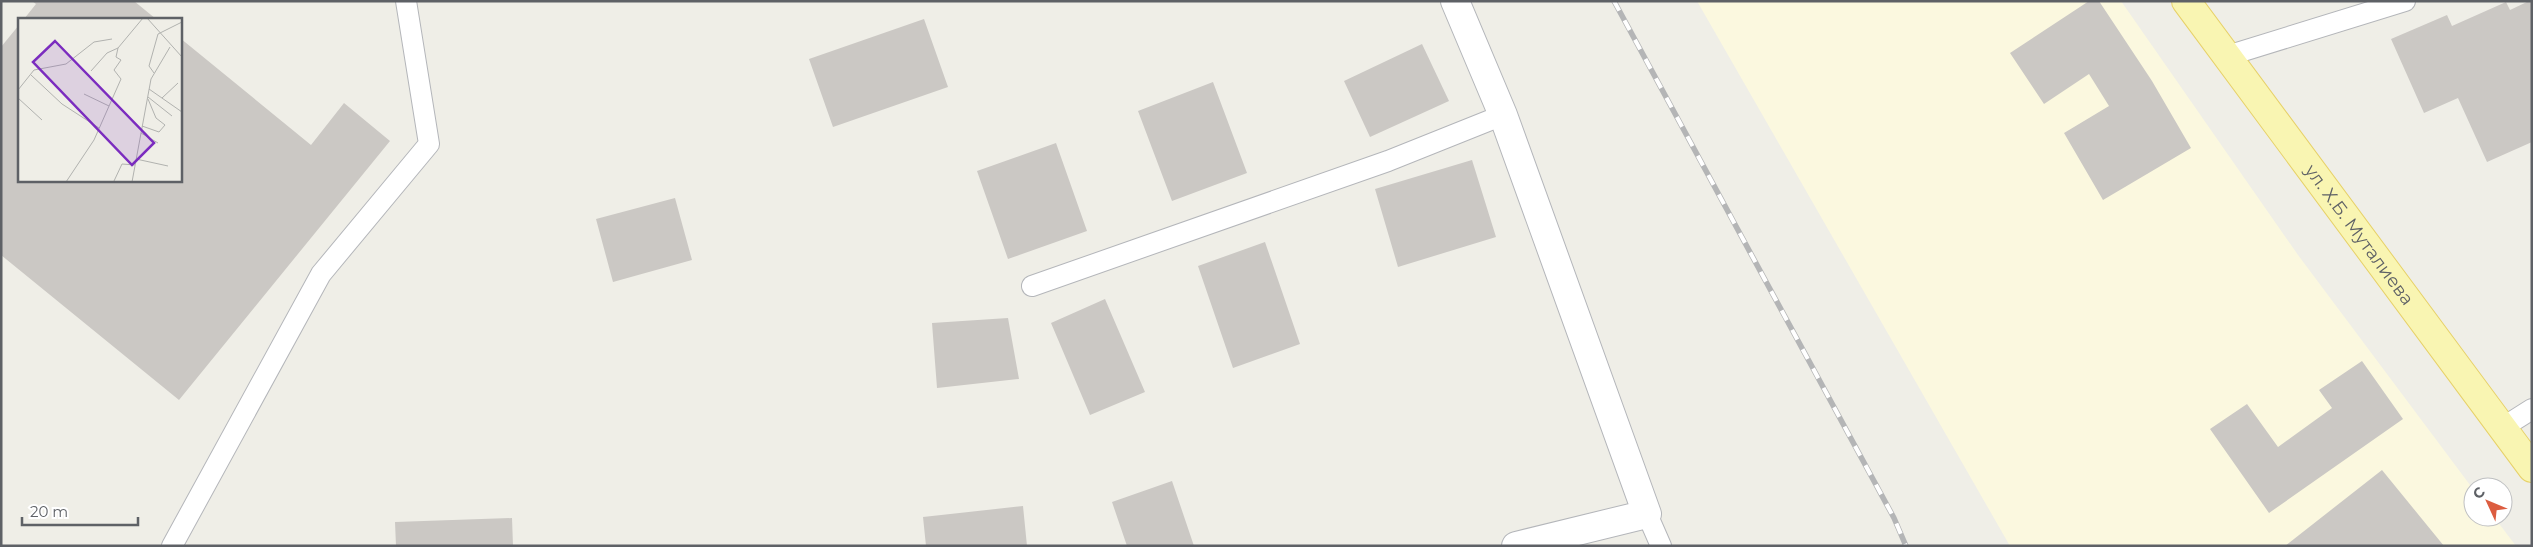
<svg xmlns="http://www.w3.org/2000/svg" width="2533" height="547" font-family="Montserrat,sans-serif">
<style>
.commercial{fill:#fbf8df}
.building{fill:#cbc8c4}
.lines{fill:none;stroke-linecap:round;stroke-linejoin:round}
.lane-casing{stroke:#b4b6ba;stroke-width:22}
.street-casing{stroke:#b4b6ba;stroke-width:30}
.primary-casing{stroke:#e7d168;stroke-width:30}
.lane{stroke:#fff;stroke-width:20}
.street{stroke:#fff;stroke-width:28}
.primary{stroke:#f9f5b2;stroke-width:28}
.rail-casing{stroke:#b4b5b6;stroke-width:5.5}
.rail{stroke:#fff;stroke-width:4;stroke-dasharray:11;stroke-linecap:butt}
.labels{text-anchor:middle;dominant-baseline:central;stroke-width:4;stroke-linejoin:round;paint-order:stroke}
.street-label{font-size:18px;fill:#5e6166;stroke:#fff}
.inset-road{fill:none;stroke:#b1b2af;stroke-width:1}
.view{fill:#7b2cbf;fill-opacity:0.15;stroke:#7b2cbf;stroke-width:2.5}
.inset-edge{fill:none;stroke:#5e6166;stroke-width:2.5}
</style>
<rect width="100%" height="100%" fill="#efeee7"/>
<!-- commercial -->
<path class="commercial" d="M1697,1H2121L2298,255L2473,489V517H2494L2516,546H2010Z"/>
<!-- building -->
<path class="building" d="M32,1H134L156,19H24L36,4Z
M2089,1H2099L2152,81L2191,148L2103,200L2064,133L2109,106L2089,74L2044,104L2010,53Z
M2529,1H2532V142L2487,162L2458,98L2424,113L2391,39L2447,15L2452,26L2506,2L2510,10Z
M924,19L948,87L833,127L809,59Z
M19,25V180H180V38L311,145L344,103L390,141L179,400L1,255V47Z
M1422,44L1449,101L1370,137L1344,81Z
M1213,82L1247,173L1172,201L1138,111Z
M1056,143L1087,231L1008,259L977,171Z
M1472,160L1496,237L1398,267L1375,189Z
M675,198L692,260L613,282L596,219Z
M1265,242L1300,344L1233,368L1198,266Z
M1105,299L1145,392L1090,415L1051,323Z
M1008,318L1019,379L937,388L932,323Z
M2362,361L2403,419L2269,513L2210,429L2247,404L2278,447L2332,408L2319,390Z
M2382,470L2444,546H2285Z
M1172,481L1194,546H1127L1112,502Z
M1023,506L1027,546H926L923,517Z
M512,518L513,546H396L395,522Z"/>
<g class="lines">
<defs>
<path id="lane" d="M2227,56L2405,1
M1032,286L1388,161L1503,115
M2502,428L2532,409
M1647,514L1661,546
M172,546L321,274L429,144L406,1"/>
<path id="street" d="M1455,1L1503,115L1647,514L1516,546"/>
<g id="primary">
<path id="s1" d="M2186,1L2532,468"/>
</g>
</defs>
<!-- lane casing -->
<use href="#lane" class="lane-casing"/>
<!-- street casing -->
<use href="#street" class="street-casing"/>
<!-- primary casing -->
<use href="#primary" class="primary-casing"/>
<!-- lane -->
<use href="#lane" class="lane"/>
<!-- street -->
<use href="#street" class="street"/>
<!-- primary -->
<use href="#primary" class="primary"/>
<defs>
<path id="rail" d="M1614,1L1894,518L1906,546"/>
</defs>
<!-- rail casing -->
<use href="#rail" class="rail-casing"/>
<!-- rail -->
<use href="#rail" class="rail"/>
</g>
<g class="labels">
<!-- street labels -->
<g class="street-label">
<text stroke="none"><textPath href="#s1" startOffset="291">ул. Х.Б. Муталиева</textPath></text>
</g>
</g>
<!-- overview -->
<g transform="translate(18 18)">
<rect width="164" height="164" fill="#efeee7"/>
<path class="inset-road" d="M129,0L164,39M73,53L89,35L100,30L125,0M136,55L131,48L140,16L164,4M13,57L44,86L81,110M131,71L164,94M0,72L16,52L48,46L76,24L94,21M66,76L91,88M130,79L154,98M0,80L24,102M144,80L160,65M124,108L141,114L147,107L138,100L130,81M123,115L140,125M118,141L150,148M96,163L104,146L117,147M48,164L76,122L103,61L96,52L103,42L98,39L100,30M114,164L133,61L152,29"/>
<path class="view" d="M37,23L136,125L114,147L15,44Z"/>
<rect width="164" height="164" class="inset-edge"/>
</g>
<!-- border -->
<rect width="2533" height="547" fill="none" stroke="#5e6166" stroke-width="5"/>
<!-- north arrow -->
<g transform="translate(2488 502) rotate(314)"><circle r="24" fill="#ffffff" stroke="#bfc0c2"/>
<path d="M0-4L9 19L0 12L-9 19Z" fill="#dc5d40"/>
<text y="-8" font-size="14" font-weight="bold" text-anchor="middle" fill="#5e6166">С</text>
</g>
<!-- scale -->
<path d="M22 517v8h116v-8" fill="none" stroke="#5e6166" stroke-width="2.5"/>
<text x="30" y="517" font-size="15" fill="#5e6166" stroke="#ffffff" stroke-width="4" paint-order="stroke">20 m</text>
</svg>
